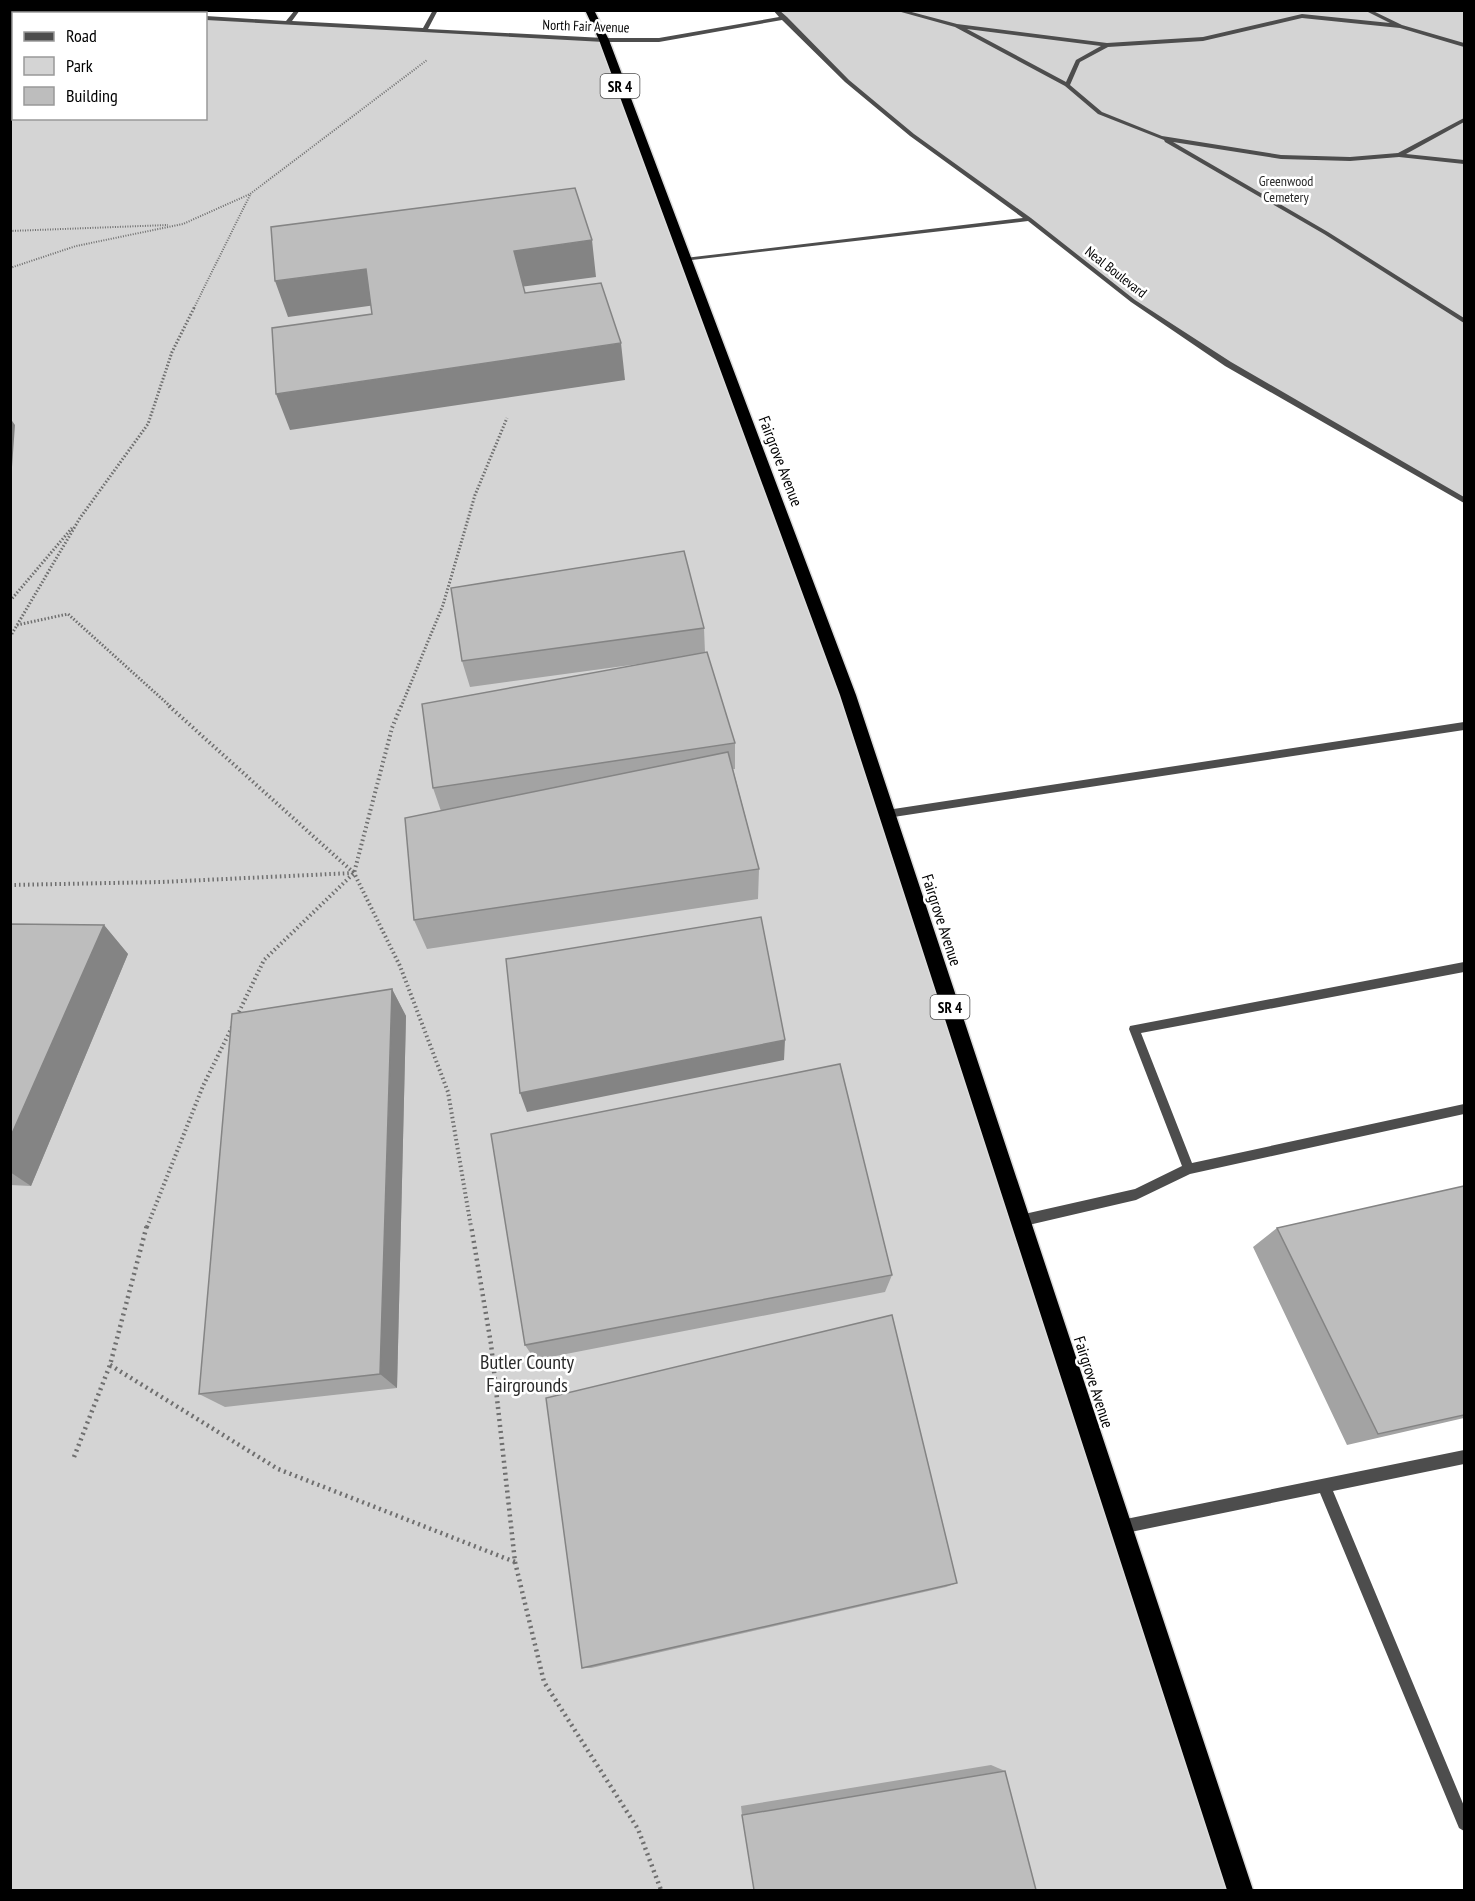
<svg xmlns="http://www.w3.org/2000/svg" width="1475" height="1901" font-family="'PT Sans Narrow',sans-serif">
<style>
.green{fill:#d4d4d4}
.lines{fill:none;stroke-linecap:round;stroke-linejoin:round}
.highway-casing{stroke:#dbdbdb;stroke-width:3}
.path-far3{stroke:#6f6f6f;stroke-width:2;stroke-dasharray:1 1.5;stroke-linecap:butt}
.path-far2{stroke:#6f6f6f;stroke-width:3;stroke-dasharray:1.5 2;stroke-linecap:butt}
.path-far1{stroke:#6f6f6f;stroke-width:4;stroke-dasharray:1.5 3;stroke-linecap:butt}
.path{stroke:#6f6f6f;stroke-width:4.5;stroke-dasharray:2 4;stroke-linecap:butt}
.minor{fill:#4d4d4d;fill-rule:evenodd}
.highway{fill:#000;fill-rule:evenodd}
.wall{fill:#a3a3a3}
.shaded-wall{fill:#848484}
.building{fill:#bdbdbd;stroke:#848484;stroke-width:1.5}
.labels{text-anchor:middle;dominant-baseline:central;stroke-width:5;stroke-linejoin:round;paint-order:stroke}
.far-street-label{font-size:14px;fill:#000;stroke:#fff}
.far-park-label{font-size:14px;fill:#2b2b2b;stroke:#fff}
.shield{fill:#fff;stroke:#4c4c4c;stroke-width:1.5}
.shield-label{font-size:15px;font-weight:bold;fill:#000}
.street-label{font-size:16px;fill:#000;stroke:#fff}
.near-park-label{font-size:20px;fill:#2b2b2b;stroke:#fff}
</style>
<rect width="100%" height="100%" fill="#fff"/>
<!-- green -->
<path class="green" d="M88,10L138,13L14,14V118H206V18L604,40L848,695L1240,1890H11V11Z
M775,11H1464V500L1228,364L1133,301L1029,219L912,135L847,81Z"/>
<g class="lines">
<defs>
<path id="highway" d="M585,10H594L609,40L856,695L1253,1890H1227L840,695L599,40Z"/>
</defs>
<!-- highway casing -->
<use href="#highway" class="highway-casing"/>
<!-- path-far3 -->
<path class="path-far3" d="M10,92L14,91
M10,231L168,225
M10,268L76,246L183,224L250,194L427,60
M194,308L250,195"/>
<!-- path-far2 -->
<path class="path-far2" d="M10,601L72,528
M17,625L68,614L171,707
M10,637L80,518L148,424L172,352L195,306
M401,707L443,605L475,495L507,418"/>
<!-- path-far1 -->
<path class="path-far1" d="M169,706L354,873L400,966L448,1092L471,1227
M10,885L161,882L353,873
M237,1016L264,960L354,873L392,728L401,706
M147,1227L203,1086L233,1025"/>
<!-- path -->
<path class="path" d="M110,1365L278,1469L515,1562L491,1344L471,1225
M74,1457L110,1365L147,1225
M515,1562L544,1682L638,1829L661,1890"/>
<!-- minor -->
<path class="minor" d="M86,10H115L140,14H111Z
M295,10H300L292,21L423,28L433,10H438L428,29L604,38H659L779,17L773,10H779L787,17L849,80L914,134L1031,218L1135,300L1231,362L1464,497V503L1225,366L1131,302L1028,221L683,261L682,260L685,258L1023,218L910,136L845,82L782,20L659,42H604L206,20V16L286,21Z
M894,10H904L957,24L1107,43L1203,37L1302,14L1390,23L1364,10H1371L1402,25L1464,43V47L1400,28L1302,18L1203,41L1108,47L1080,62L1070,85L1102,112L1162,136L1281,155L1350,157L1398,153L1464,118V122L1406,154L1464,160V164L1399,157L1350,161L1281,159L1173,142L1328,232L1464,318V323L1324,234L1165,142L1164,140L1098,114L1065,86L955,27ZM967,29L1101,46L1076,60L1066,82Z
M1464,722V730L887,818L882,814L887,810Z
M1464,962V972L1141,1033L1192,1163L1464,1104V1114L1190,1174L1136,1200L1020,1227L1016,1225L1014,1221L1016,1217L1020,1215L1135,1189L1182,1166L1129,1029L1130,1026Z
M1464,1450V1464L1333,1491L1464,1806V1831L1459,1828L1320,1493L1121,1534L1116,1532L1114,1527L1116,1522L1121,1520Z"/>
<!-- highway -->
<use href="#highway" class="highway"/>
</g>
<!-- wall -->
<path class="wall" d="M704,628L705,653L735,743V769H733L759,869L758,899L427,949L414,920L441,811L433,788L653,662L470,687L462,661Z
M10,924L104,925L128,954L31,1186L10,1185Z
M392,989L406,1016L397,1388L225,1407L199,1394Z
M1464,1186V1418L1347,1445L1253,1247L1277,1228Z
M892,1275L885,1292L535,1360L525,1345Z
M957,1583L946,1587L591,1668H582Z
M991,1765L1005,1771L742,1815L741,1806Z"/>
<!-- shaded-wall -->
<path class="shaded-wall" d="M592,240L596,277L520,287L514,251Z
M366,269L376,305L288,317L275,281Z
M621,343L625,380L290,430L276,394Z
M10,418L15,425L11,481H10Z
M104,925L128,954L31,1186L10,1172V1138Z
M392,989L406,1016L397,1388L380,1374Z
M785,1040L784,1060L527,1112L520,1093Z"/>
<!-- building -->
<path class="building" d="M575,188L592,240L514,251L525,293L601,283L621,343L276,394L272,328L372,314L366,269L275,281L271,227Z
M684,551L704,628L462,661L451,588Z
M707,652L735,743L433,788L422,704Z
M728,752L759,869L414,920L405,818Z
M761,917L785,1040L520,1093L506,959Z
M10,924L104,925L10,1138Z
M392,989L380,1374L199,1394L232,1014Z
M840,1064L892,1275L525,1345L491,1134Z
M1464,1186V1415L1378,1434L1277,1228Z
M892,1315L957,1583L582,1668L546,1398Z
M1005,1771L1036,1890H754L742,1815Z"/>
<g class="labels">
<!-- far-street labels -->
<g class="far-street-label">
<text transform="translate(586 26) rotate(2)">North Fair Avenue</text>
<text transform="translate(1116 272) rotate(38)">Neal Boulevard</text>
</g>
<!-- far-park labels -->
<g class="far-park-label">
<text x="1286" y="181">Greenwood<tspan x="1286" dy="16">Cemetery</tspan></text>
</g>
<!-- shield labels -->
<g class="shield">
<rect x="600.5" y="74" width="39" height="24" rx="4.5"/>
<rect x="930.5" y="995" width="39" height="24" rx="4.5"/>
</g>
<g class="shield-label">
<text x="620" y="86">SR 4</text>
<text x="950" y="1007">SR 4</text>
</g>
<!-- street labels -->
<g class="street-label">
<text transform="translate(781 461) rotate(69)">Fairgrove Avenue</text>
<text transform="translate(942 920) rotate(72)">Fairgrove Avenue</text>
<text transform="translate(1094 1382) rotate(72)">Fairgrove Avenue</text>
</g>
<!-- near-park labels -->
<g class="near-park-label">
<text x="527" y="1362">Butler County<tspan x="527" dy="23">Fairgrounds</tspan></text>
</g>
</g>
<!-- border -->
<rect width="1475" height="1901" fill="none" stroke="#000000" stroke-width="24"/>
<!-- legend -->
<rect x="12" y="12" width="195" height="108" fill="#ffffff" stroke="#999999" stroke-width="1.5"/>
<rect x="24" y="32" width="30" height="9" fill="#4d4d4d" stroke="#999999" stroke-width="1.5"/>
<text x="66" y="42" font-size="18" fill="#000000">Road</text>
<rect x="24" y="57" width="30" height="18" fill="#d4d4d4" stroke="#999999" stroke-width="1.5"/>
<text x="66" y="72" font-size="18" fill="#000000">Park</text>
<rect x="24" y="87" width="30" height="18" fill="#bdbdbd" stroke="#999999" stroke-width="1.5"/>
<text x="66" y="102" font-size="18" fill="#000000">Building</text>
</svg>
